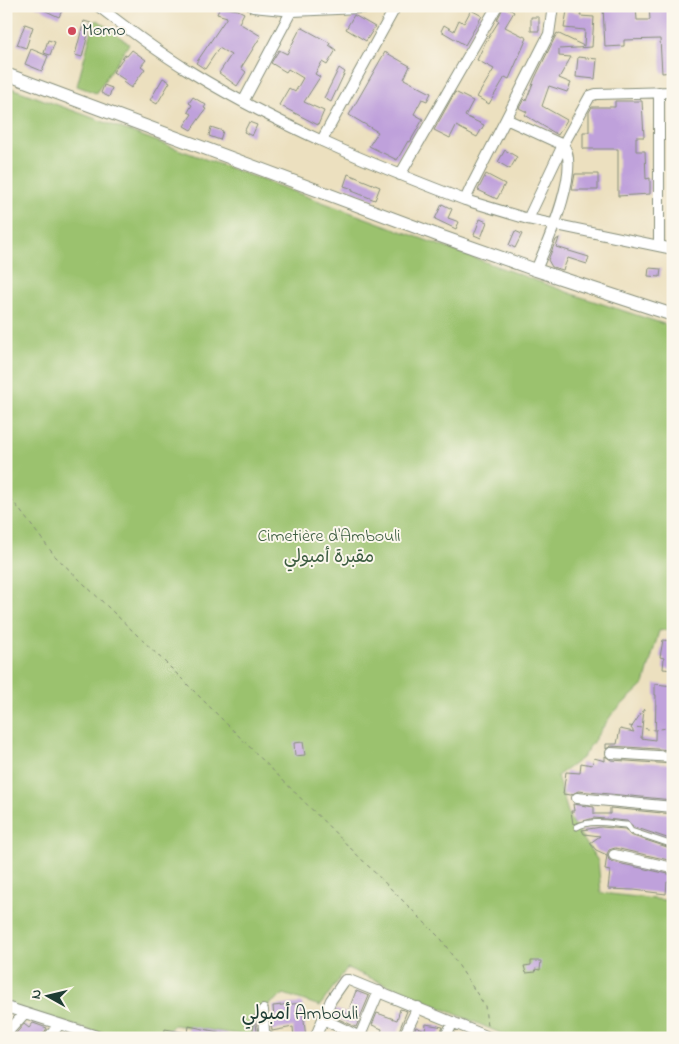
<svg xmlns="http://www.w3.org/2000/svg" width="679" height="1044" font-family="'Indie Flower','Playpen Sans Arabic',sans-serif">
<style>
.green{fill:#9bc26e;stroke:#5d8051}
.building{fill:#bfa1db}
.lines{fill:none;stroke-linecap:round;stroke-linejoin:round}
.service-casing{stroke:#868e7a;stroke-width:7}
.minor-casing{stroke:#868e7a;stroke-width:12}
.tertiary-casing{stroke:#868e7a;stroke-width:14}
.path{stroke:#868e7a;stroke-width:1;stroke-dasharray:4 4;stroke-linecap:butt}
.service{stroke:#fff;stroke-width:5}
.minor{stroke:#fff;stroke-width:10}
.tertiary{stroke:#fff;stroke-width:12}
.poi-dot{fill:#d1495b;stroke:#fbf7ec;stroke-width:2}
.labels{text-anchor:middle;dominant-baseline:central;stroke-width:4;stroke-linejoin:round;paint-order:stroke}
.poi-label{font-size:18px;fill:#1f3d34;stroke:#fbf7ec;text-anchor:start}
.park-label{font-size:18px;fill:#3e5e42;stroke:#fbf7ec}
.neighbourhood-label{font-size:19px;fill:#1f3d34;stroke:#fbf7ec}
</style>
<rect width="100%" height="100%" fill="#fbf7ec"/>
<filter id="ink" filterUnits="userSpaceOnUse"><feTurbulence type="fractalNoise" baseFrequency=".02" numOctaves="2"/><feDisplacementMap in="SourceGraphic" scale="10" xChannelSelector="R" yChannelSelector="G"/><feConvolveMatrix kernelMatrix="1 2 1 2 8 2 1 2 1" color-interpolation-filters="sRGB"/></filter>
<filter id="wash" filterUnits="userSpaceOnUse"><feTurbulence type="fractalNoise" baseFrequency=".0096" numOctaves="4" result="noise"/><feDisplacementMap in="SourceGraphic" scale="20" xChannelSelector="R" yChannelSelector="G"/><feGaussianBlur stdDeviation="1.12" result="paint"/><feColorMatrix in="noise" values="0 0 0 0 0 0 0 0 0 0 0 0 0 0 0 0 0 1.4 0 .05"/><feComposite in="paint" operator="in"/></filter>
<g filter="url(#wash)">
<rect width="100%" height="100%" fill="#ece0bf"/>
<!-- green -->
<path class="green" d="M98,20L129,44L96,93L77,86L94,22Z
M6,86L578,296L673,327V629L659,631L644,684L612,714L582,758L557,776L570,819L598,861L601,893L673,901V1038H512L347,968L320,1006L284,994L254,1015L251,1036L174,1025L160,1038H114L6,1004Z"/>
<g id="blocks">
<!-- building -->
<path class="building" d="M35,6H64L59,17Z
M504,6L514,12L505,27L527,38L509,79L505,77L489,104L477,97L494,69L477,60L485,43L499,21L497,20Z
M649,6H673V72L662,73L660,39L624,40V46L605,47L603,7H636L637,20H650Z
M220,7L238,10L244,13L239,23L261,36L241,68L246,72L237,86L219,73L231,55L219,48L205,69L196,63L227,17L217,14Z
M471,10L482,16L465,45L441,31L444,25L454,31L459,20L464,23Z
M567,11L581,13L580,16L594,17L592,47L559,49V56L571,57L559,78L571,83L567,92L549,86L542,106L567,120L558,135L525,115L527,112L519,108L524,99L526,101L535,78L557,33L584,46L585,30L564,28Z
M354,15L375,27L366,41L346,29Z
M531,17H539V31H531Z
M84,21L91,23L82,57L75,55Z
M25,24L33,27L26,48L17,45Z
M301,27L330,43L329,45L336,50L327,65L322,62L315,74L320,77L304,102L324,111L318,125L279,105L289,88L295,92L303,78L288,69L286,72L271,63L279,50L287,54Z
M48,40L55,42L50,55L44,53Z
M31,49L48,56L42,71L25,64Z
M132,50L146,60L141,66L145,69L131,88L123,82L125,80L113,72L125,55L127,56Z
M385,52L410,66L404,79L431,93L427,101L422,99L414,114L423,119L410,142L408,141L397,160L369,146L378,132L349,115Z
M578,57L597,59L595,79L576,77Z
M339,68L345,72L331,102L324,98Z
M163,78L170,82L157,104L150,100Z
M104,85L112,88L109,97L101,93Z
M455,92L473,101L465,116L484,125L477,137L456,126L450,138L434,130Z
M193,97L206,105L204,108L206,109L191,130L184,126L192,114L188,112L192,105L189,103Z
M615,101H642L644,137H636V151H645L646,179L650,178V194L618,196V149H583V132H589V112L592,107H615Z
M249,122L257,125L252,136L244,132Z
M211,127L223,131L220,140L209,136Z
M505,150L517,157L510,169L498,162Z
M348,174L380,187L375,200L352,191L353,189L344,186Z
M486,174L505,184L497,199L478,190Z
M575,174H598V190H572Z
M442,204L452,209L448,218L459,222L456,229L435,219Z
M480,219L487,222L481,238L474,235Z
M515,231L522,234L515,248L509,245Z
M559,238L556,247L589,257L587,264L568,258L563,270L552,267L548,260L556,240Z
M649,268L661,269L660,277L648,276Z
M663,640L672,641L673,643V670L663,669L664,658L660,657Z
M655,684L673,686V750L611,746L606,749V744H617L620,729L634,732L631,728L644,709L641,738L655,740L656,695H655Z
M303,742L305,755L295,756L294,743Z
M605,756L611,760L673,764V800L578,791L571,795L563,794L566,772L580,773L581,763L592,765L594,758L605,761Z
M573,804L594,807V814H610V808L673,814V840L634,827L627,821L594,818L573,824L571,811H574Z
M601,827L625,829L630,835L673,849V861L615,848L609,850L607,854L609,860L613,862L673,875V883L667,882L666,894L634,890L608,889L610,871L605,870L607,855L596,850L590,843L600,836L584,834L582,830Z
M531,961H541L540,970L535,969L536,972L526,973L524,966L531,965Z
M356,991L369,996L356,1027L332,1016L335,1009L347,1014Z
M302,1003L306,1038H294L293,1027L272,1031L270,1017L274,1018L273,1006Z
M400,1009L407,1011L396,1038H380L382,1029L372,1025L377,1013L397,1020Z
M255,1015L257,1032L260,1038H252Z
M33,1023L47,1028L41,1038H12L24,1024L29,1028Z
M426,1024L443,1027L438,1038H411L416,1027L425,1031Z
M189,1026L228,1034V1038H164L165,1029L188,1033Z"/>
</g>
</g>
<g filter="url(#ink)">
<use href="#blocks" fill-opacity="0" stroke="#868e7a" stroke-width="1"/>
<g class="lines">
<defs>
<path id="service" d="M577,827C591,819 611,824 627,825L631,831L673,845"/>
<path id="minor" d="M98,6C128,29 158,52 191,72C275,124 373,165 465,200
M659,92V246
M243,102L294,6
M506,119L471,187L465,200L528,219L673,249
M322,140L396,6
M400,175L497,6
M528,219L563,145L590,96L596,94L673,92
M536,270C546,246 582,167 563,145L506,119L549,34L553,6
M611,753L673,757
M577,798L673,807
M614,855L673,868
M6,1007L103,1038
M263,1010L264,1032L269,1038
M323,1019L362,1038
M6,1034L25,1013
M48,1038L59,1025
M315,1038L331,1000L345,980H349L491,1038
M359,1038L379,991
M403,1038L418,1007
M445,1038L453,1022"/>
<path id="tertiary" d="M253,6L293,10L380,6
M6,74L437,235L536,270L673,315"/>
</defs>
<!-- service casing -->
<use href="#service" class="service-casing"/>
<!-- minor casing -->
<use href="#minor" class="minor-casing"/>
<!-- tertiary casing -->
<use href="#tertiary" class="tertiary-casing"/>
<!-- path -->
<path class="path" d="M6,492L54,555L166,663L442,940L485,1006L487,1026
M629,726L654,730L673,727"/>
<!-- service -->
<use href="#service" class="service"/>
<!-- minor -->
<use href="#minor" class="minor"/>
<!-- tertiary -->
<use href="#tertiary" class="tertiary"/>
</g>
</g>
<!-- markers -->
<circle class="poi-dot" cx="72" cy="31" r="5"/>
<g class="labels">
<!-- poi labels -->
<g class="poi-label">
<text x="82" y="31">Momo</text>
</g>
<!-- park labels -->
<g class="park-label">
<text x="329" y="537">Cimetière d'Ambouli<tspan x="329" dy="21">مقبرة أمبولي</tspan></text>
</g>
<!-- neighbourhood labels -->
<g class="neighbourhood-label">
<text x="300" y="1014">أمبولي Ambouli</text>
</g>
</g>
<!-- margin -->
<rect width="679" height="1044" fill="none" stroke="#fbf7ec" stroke-width="25"/>
<!-- north arrow -->
<g transform="translate(48 996) rotate(278)" stroke="#fbf7ec" stroke-width="4" paint-order="stroke">
<path d="M0-4L9 19L0 12L-9 19Z" fill="#1f3d34"/>
<text y="-8" font-size="14" font-weight="bold" text-anchor="middle" fill="#1f3d34">N</text>
</g>
</svg>
